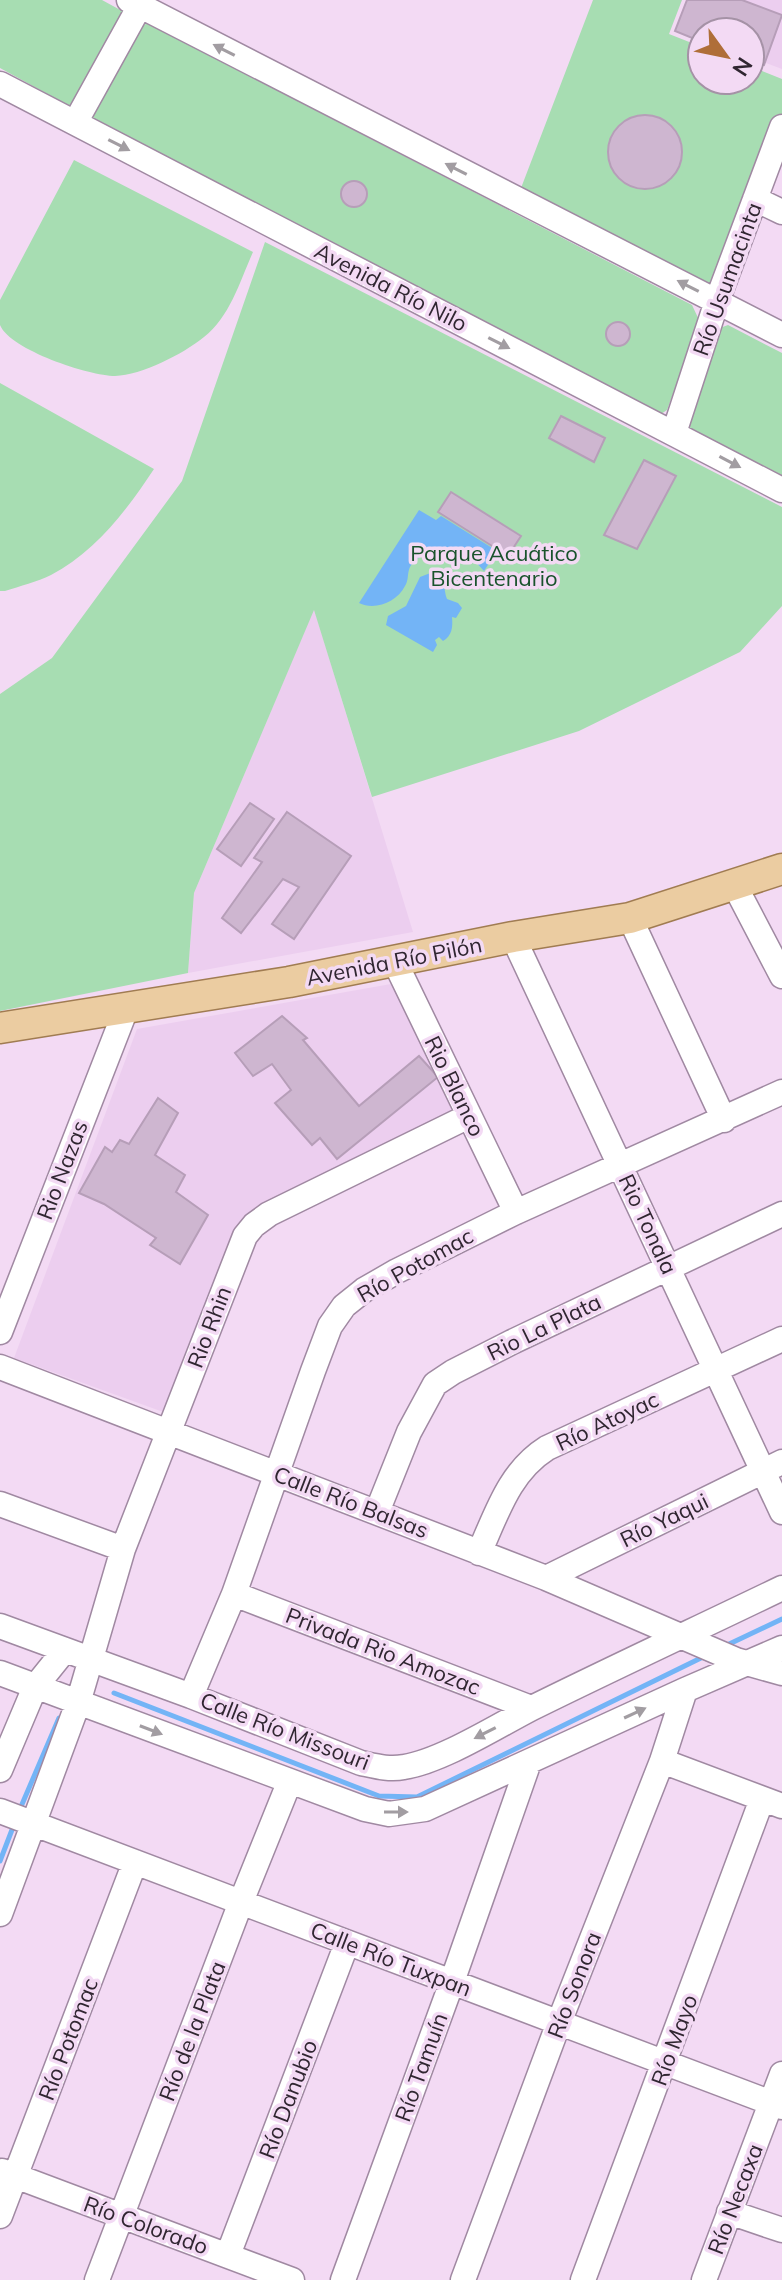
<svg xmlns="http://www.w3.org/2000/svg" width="782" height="2280" font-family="Mulish,sans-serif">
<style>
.built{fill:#ecceef}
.green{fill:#a7ddb2}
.water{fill:#73b4f6}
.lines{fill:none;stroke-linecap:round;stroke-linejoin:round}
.stream{stroke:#73b4f6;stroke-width:5}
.building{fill:#ceb6d0;stroke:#b69eb8;stroke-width:2}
.minor-casing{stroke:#a089a2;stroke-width:27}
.major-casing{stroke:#a07c52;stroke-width:33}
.minor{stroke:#fff;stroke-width:24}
.major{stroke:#ebcca1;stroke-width:30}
.oneway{fill:#a29da2}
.labels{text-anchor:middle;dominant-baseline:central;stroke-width:7;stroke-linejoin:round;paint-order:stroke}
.street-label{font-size:22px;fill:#302631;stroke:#f3daf4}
.park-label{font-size:22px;fill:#19532c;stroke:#f3daf4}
</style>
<rect width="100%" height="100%" fill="#f3daf4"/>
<!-- built -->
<path class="built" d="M692,0H782V69L750,57V32H702Z
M314,609L413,932L188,973L194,893Z
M391,984L458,1113L249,1213L166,1413L14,1358L137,1029Z"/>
<!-- green -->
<path class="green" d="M0,0H102L124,12L73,108L0,68Z
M593,0H682L669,34L702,47V80H750V66L782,79V120L718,288L521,188Z
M147,23L692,305L700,322L667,410L658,416L98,131L93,117L98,105L138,30Z
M74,160L253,252C240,281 230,317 204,337C183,354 142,375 115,376C90,376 10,350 0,325C0,318 0,307 0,300Z
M265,242L782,507V606L740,652L579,731L372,797L314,610L194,893L188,973L0,1011V694L52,658L182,481Z
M728,325L782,353V485L684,430L717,329Z
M0,383L154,469C127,510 95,552 51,575C37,582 20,586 5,591H0Z"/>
<!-- water -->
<path class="water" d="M419,510L436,520L441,516L497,551L484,571L466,551L459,554L430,550C423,555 414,559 410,567C407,573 409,580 405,586C397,602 375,611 359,603Z
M433,572C446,578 443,587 447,599L458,603L462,608L456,618L452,617C453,627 452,636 443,641L439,637L435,640L437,645L433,652L386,625L388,616L406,606L420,577Z"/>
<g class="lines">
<!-- stream -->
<path class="stream" d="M725,1646L782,1619
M114,1693L379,1796L417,1797L705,1656
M20,1809L59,1718
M0,1861L15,1822"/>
</g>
<!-- building -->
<path class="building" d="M687,0H742L782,15L764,65L750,60V32H702V42L675,31Z
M608 152a37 37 0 1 1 74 0a37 37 0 1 1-74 0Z
M341 194a13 13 0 1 1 26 0a13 13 0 1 1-26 0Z
M606 334a12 12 0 1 1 24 0a12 12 0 1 1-24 0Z
M561,416L605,438L594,462L549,438Z
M644,460L676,476L637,549L604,535Z
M451,492L521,536L508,556L438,512Z
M250,803L274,819L241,866L217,849Z
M287,812L351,856L294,939L272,924L299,887L283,879L241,933L222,918L262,862L254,858Z
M282,1016L307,1038L303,1040L359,1106L419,1056L438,1077L337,1159L320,1138L312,1145L275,1103L291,1090L272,1064L253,1076L235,1053Z
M158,1098L178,1113L155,1155L185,1175L176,1192L208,1215L180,1264L150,1245L156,1238L104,1204L79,1193L105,1147L112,1152L120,1140L129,1144Z"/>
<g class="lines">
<defs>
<path id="minor" d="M129,0L782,335
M0,84L782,490
M75,123L143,0
M755,199L782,212
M674,433L717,301L782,127
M735,886L782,976
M630,918L724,1120
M513,937L782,1512
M394,960L516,1212
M0,1332L126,1009
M0,1367L546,1578L736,1660L782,1673
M0,1504L123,1549
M377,1512L409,1432L435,1384L453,1372L512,1342L782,1214
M479,1553C497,1513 509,1472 547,1448L782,1339
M546,1578L782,1462
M234,1594L531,1708
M0,1626L191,1696L361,1763C375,1766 389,1770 404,1767C442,1761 497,1726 532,1708C615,1667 699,1628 782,1588
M0,1673L365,1809L389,1814L425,1809L685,1690L782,1648
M191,1696L234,1594L313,1371L330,1326L344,1306L364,1290L397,1271L516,1212L782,1092
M662,1761L782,1806
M0,1770L35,1687L64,1651
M0,1811L782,2107
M0,1914L78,1703L123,1549L245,1236L254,1225L269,1214L469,1116
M2,2171L292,2280
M729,2212L782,2230
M0,2216L135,1862
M228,2255L347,1943
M97,2280L241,1902L289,1783
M343,2280L452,1982L529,1762
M463,2280L558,2025L662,1761L685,1690
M583,2280L762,1799
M704,2280L782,2074"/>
<path id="major" d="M0,1028L289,982L513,937L630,918L782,869"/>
</defs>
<!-- minor casing -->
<use href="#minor" class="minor-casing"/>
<!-- major casing -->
<use href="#major" class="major-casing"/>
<!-- minor -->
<use href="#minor" class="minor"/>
<!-- major -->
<use href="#major" class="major"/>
</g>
<!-- one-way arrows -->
<defs><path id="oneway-solid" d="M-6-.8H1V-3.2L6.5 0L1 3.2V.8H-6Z" transform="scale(2)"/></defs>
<g class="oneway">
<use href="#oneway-solid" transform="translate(224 50) rotate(-153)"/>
<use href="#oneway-solid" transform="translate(119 145) rotate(27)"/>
<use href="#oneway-solid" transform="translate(456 169) rotate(-153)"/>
<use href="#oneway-solid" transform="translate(688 286) rotate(-153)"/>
<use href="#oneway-solid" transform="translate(499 343) rotate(27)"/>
<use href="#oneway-solid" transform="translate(730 462) rotate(28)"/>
<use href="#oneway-solid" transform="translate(635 1713) rotate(-25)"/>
<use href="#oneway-solid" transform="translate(151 1730) rotate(21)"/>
<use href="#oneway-solid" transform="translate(485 1733) rotate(153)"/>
<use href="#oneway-solid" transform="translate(396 1812)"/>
</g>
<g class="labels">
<!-- street labels -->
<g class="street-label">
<text transform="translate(727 279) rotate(-70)">Río Usumacinta</text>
<text transform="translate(391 287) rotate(27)">Avenida Río Nilo</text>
<text transform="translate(394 961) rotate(-11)">Avenida Río Pilón</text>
<text transform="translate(455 1086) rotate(64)">Rio Blanco</text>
<text transform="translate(62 1170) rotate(-69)">Rio Nazas</text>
<text transform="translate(648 1224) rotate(65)">Rio Tonala</text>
<text transform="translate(415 1265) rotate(-29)">Río Potomac</text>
<text transform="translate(209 1327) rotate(-69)">Rio Rhin</text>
<text transform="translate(544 1327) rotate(-26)">Rio La Plata</text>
<text transform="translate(607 1421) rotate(-25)">Río Atoyac</text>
<text transform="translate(351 1502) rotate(21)">Calle Río Balsas</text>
<text transform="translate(664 1520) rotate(-26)">Río Yaqui</text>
<text transform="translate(383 1651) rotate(21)">Privada Rio Amozac</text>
<text transform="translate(285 1731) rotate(21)">Calle Río Missouri</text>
<text transform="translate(391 1959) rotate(21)">Calle Río Tuxpan</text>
<text transform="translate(574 1985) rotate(-69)">Río Sonora</text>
<text transform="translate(192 2031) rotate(-69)">Río de la Plata</text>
<text transform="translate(68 2039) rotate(-69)">Río Potomac</text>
<text transform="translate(674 2040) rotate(-70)">Río Mayo</text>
<text transform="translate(421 2067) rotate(-70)">Río Tamuín</text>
<text transform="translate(288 2099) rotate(-69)">Río Danubio</text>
<text transform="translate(735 2199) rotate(-69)">Río Necaxa</text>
<text transform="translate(146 2225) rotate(20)">Río Colorado</text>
</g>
<!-- park labels -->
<g class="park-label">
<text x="494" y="553">Parque Acuático<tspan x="494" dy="25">Bicentenario</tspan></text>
</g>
</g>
<!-- north arrow -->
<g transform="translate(726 56) rotate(123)"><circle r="38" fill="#f3daf4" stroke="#a592a6" stroke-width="2"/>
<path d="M0-6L14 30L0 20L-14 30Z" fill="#af6e38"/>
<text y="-12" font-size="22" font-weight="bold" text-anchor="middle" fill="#302631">N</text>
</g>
</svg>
